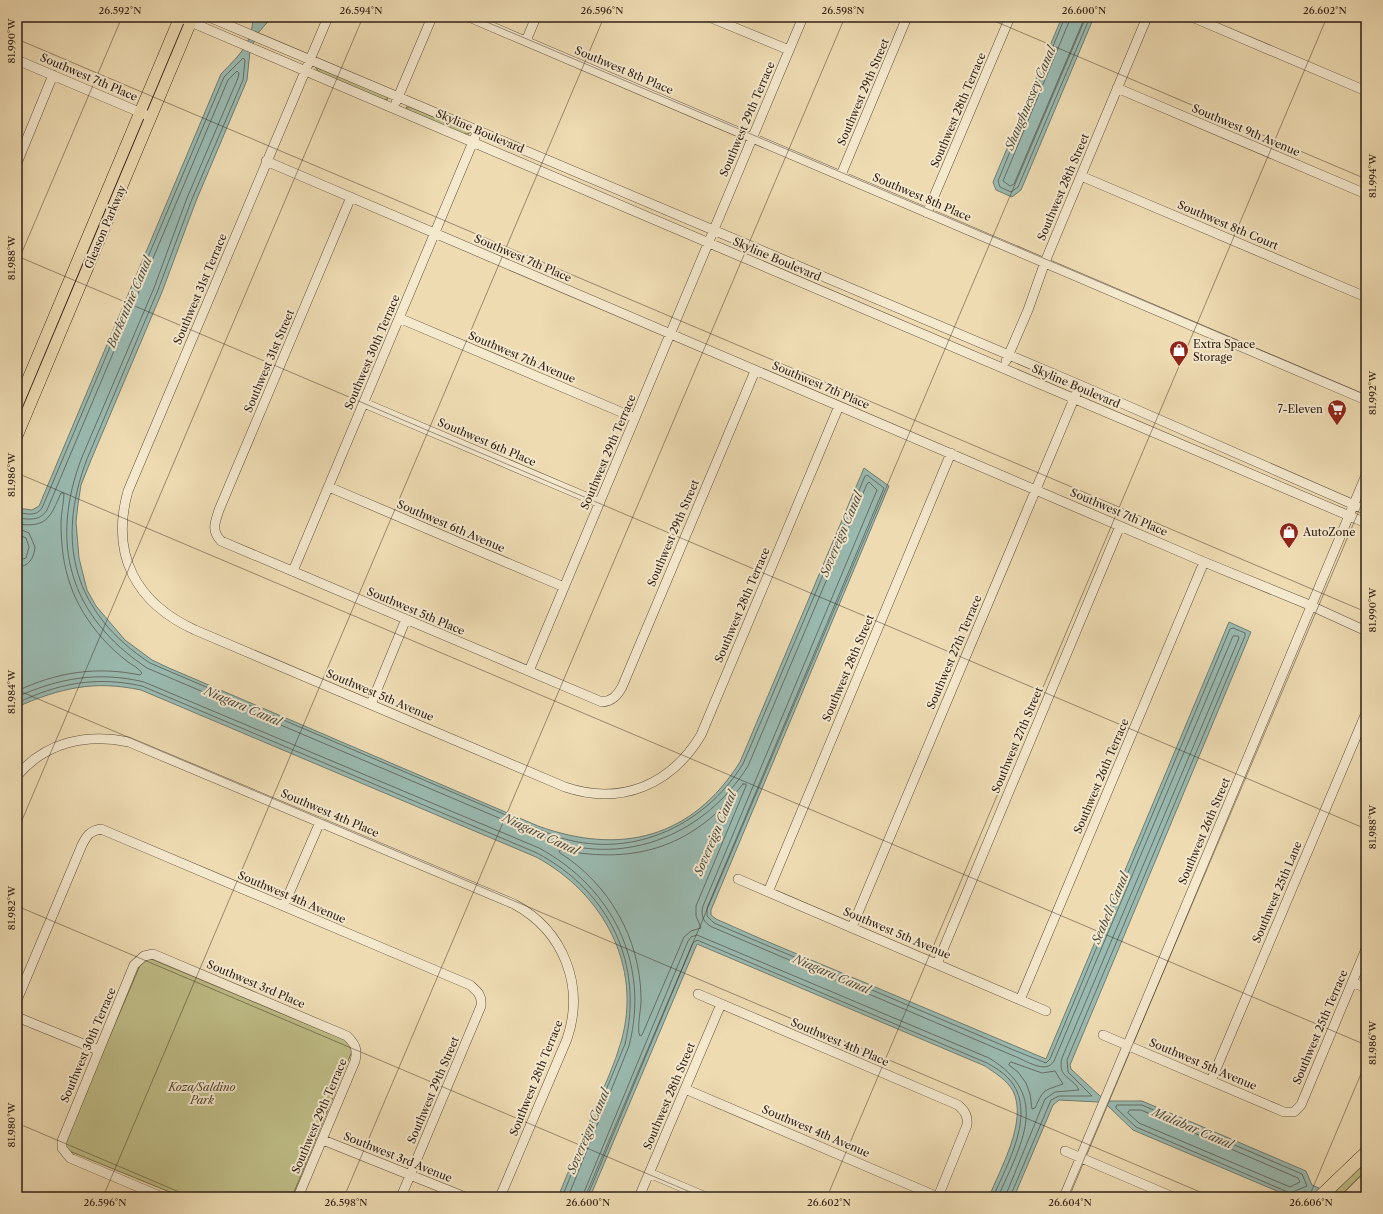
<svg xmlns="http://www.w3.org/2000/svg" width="1383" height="1214" font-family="'Libre Caslon Text',serif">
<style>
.green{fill:#bfbe88;stroke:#78704f}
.water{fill:#9abab1;stroke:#707d73}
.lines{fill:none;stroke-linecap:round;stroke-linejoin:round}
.shore{stroke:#666e64;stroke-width:1}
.minor-casing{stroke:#60503d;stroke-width:10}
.major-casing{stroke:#312116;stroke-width:12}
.highway-casing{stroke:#312116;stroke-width:14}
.minor{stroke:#f4e8cd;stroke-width:9}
.major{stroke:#eedbb2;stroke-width:11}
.highway{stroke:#eedbb2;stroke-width:13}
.ticks{fill:none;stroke:#312116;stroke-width:1;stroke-opacity:0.45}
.labels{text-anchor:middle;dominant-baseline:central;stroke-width:4;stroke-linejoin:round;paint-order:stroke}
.street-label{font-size:11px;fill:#312116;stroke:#f4e8cd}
.poi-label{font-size:11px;fill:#312116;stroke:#f4e8cd;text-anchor:start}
.park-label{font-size:11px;font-style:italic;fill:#544832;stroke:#f4e8cd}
.water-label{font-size:12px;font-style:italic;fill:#504f44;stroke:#f4e8cd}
.neatline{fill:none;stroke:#312116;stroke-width:1.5}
.ticks-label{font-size:10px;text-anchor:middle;fill:#312116}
</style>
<rect width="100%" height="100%" fill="#eedbb2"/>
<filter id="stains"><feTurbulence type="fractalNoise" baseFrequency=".005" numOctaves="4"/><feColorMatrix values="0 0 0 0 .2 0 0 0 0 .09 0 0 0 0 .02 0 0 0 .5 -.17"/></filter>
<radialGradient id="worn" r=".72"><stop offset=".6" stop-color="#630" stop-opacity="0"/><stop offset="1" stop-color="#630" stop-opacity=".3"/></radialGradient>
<!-- green -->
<path class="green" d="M315,67L386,95L388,99L385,100L321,74Z
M410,107L469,132V134H463L408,110L406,107Z
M144,956L355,1044L292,1197H182L62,1148Z
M1366,1161V1171L1340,1197H1329Z"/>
<!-- water -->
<path class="water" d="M253,17H272L258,33L250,51L247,80L196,201L162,292L91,460L81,485L78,504L76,522L79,558L87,590L96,606L125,640L152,660L169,668L538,826C621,856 692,838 740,762L864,468L889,486L711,910V915L716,919L759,938L1046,1059L1229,622L1251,632L1070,1065L1071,1069L1100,1096L1110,1101H1142L1306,1171L1312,1185L1339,1197H1319L1305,1191L1291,1197L1133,1130L1108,1106L1098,1102L1059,1100L1053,1105L1014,1197H989C1000,1169 1028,1121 1013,1091C1007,1080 995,1073 985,1066L697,944L590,1197H558C571,1165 584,1134 598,1102C606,1082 615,1063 621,1042C643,966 603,893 536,857L141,690C94,680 60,688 17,707V557L20,547L17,540V508L32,510L39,506L221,74C239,55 252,45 253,17Z
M1062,17H1094L1021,190L1012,197L996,190L993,182Z"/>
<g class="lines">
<!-- shore -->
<path class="shore" d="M1065,17L998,181L1000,187L1011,192L1018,187L1090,17
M1071,17L1003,181L1010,186L1014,184L1085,17
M17,512C26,514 36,517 42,508L224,77L243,58L245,60L243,80L192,199L158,290L87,459C55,543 74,613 150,663L555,836C628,861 703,828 743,764L865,476L867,475L884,488L707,908V916L714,923L1016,1051L1046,1063L1050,1059L1230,629L1233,628L1245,633V636L1067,1060L1068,1072L1092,1096H1059L1051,1100L1010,1197
M17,518C29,519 39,522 47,510L228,80L237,71L239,73L238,78L187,198L154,288L82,457C49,543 69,616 147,668L553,841C629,866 706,833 748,766L867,484L869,482L877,490L703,906C700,916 704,923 712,927L1014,1056C1025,1060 1046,1075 1054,1061L1233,636H1238L1239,638L1062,1058C1057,1078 1073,1077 1079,1090L1055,1092L1045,1099L1005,1197
M17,524C47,528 50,518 61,493H64C64,502 61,513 61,523C61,569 72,604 103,639C110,647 119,655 128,662C132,665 139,668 142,673L140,675C97,666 57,672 17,691
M17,528L29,533L35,547C34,558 29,567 17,567
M17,534L26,538L29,547L26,558L17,561
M17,697C58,678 99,671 144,682L539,848C613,888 650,964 629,1046L568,1197
M17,703C59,683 96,676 142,686L537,853C610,892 644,964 625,1044L562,1197
M743,784H746V786L696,906V916L701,928L691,931L684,937L642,1035L640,1036C636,1029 642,1006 641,997C640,938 609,884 560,853L559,851L561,850C637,865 695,846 743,784Z
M1011,1062L1042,1073L1055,1071L1063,1084C1044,1091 1044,1088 1035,1108L1032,1109L1030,1094L1026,1083L1018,1072L1009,1065Z
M1117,1105H1142L1302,1174L1307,1186L1290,1193L1136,1127L1116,1108Z
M1130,1110H1141L1298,1178L1300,1182L1290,1187L1139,1123L1128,1113Z
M582,1197L688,941L691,937L697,935L989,1058C1052,1096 1021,1144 998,1197
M587,1197L693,943L697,940L987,1063C994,1067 1003,1072 1009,1079C1038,1111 1007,1165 993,1197"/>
<defs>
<path id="minor" d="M209,17L1080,385L1366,510
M328,17L128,491C110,555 136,603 195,630L565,787C621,806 671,785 701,735L839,406
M469,17L1366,400
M709,17L789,50
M1192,17L1366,91
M186,20L1366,523
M526,41L536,17
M17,60L151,117
M1117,88L1366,194
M396,102L432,17
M266,161L1204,562L1307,604L1366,631
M17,163L53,75
M841,175L907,17
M1081,176L1366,297
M351,197L219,510C215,523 211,530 221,541L602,702C612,701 617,696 622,687L755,371
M927,213L1010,17
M399,318L635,418
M1006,361L1028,310L1045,262L1147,17
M364,403L600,503
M329,487L564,587
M293,571L475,137
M529,671L803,17
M371,704L406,619
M17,776C45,742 87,733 129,742L514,904C564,931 585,986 567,1039L500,1197
M738,879L1046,1011
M768,892L951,453
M284,905L320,822
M852,927L1076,394
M937,964L1120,526
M1352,982L1366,988
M698,994L958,1105C965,1111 968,1116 967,1125L938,1197
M17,1000L82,845C87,835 90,831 101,829L470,985C478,992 482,995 481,1006L401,1197
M1020,1000L1204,562
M17,1017L98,1050
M1103,1035L1284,1112H1294L1301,1105L1366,949
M1211,1081L1366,713
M685,1089L938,1197
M323,1140L465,1197
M1065,1151L1173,1197
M649,1173L706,1197
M162,1197L70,1158L62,1148V1141L134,965L144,956L153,954L347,1036C355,1044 358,1049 355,1061L298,1197
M639,1197L721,1004
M1064,1197L1366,475"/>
<path id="major" d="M17,405L180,17
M17,436L193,17"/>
<path id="highway" d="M1320,1197L1366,1153
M1349,1197L1366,1180"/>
</defs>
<!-- minor casing -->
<use href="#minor" class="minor-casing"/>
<!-- major casing -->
<use href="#major" class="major-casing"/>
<!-- highway casing -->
<use href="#highway" class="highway-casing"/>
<!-- minor -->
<use href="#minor" class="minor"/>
<!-- major -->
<use href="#major" class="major"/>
<!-- highway -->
<use href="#highway" class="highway"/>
</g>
<!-- ticks -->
<path class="ticks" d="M475,17L1366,395M985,17L1366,179M17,39L1366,612M17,256L1366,829M17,264L122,17M17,473L1366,1045M17,690L1212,1197M17,832L363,17M17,906L702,1197M17,1123L191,1197M103,1197L604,17M344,1197L845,17M585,1197L1086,17M827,1197L1327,17M1068,1197L1366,494M1309,1197L1366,1062"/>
<!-- icons -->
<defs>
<symbol id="shop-pin" viewBox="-11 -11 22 30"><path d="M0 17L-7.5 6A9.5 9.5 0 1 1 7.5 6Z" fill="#8f2418" stroke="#f4e8cd"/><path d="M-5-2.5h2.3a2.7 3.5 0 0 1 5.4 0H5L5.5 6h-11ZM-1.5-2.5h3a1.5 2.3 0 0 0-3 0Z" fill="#fff"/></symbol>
<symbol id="supermarket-pin" viewBox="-11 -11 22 30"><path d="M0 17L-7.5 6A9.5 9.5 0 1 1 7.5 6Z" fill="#8f2418" stroke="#f4e8cd"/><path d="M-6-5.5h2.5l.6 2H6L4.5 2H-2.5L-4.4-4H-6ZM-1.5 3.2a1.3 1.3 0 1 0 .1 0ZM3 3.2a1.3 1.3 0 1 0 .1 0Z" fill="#fff"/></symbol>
</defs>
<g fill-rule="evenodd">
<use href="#shop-pin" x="1168" y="339" width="22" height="30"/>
<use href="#supermarket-pin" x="1326" y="398" width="22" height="30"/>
<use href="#shop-pin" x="1278" y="521" width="22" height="30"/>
</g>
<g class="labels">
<!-- street labels -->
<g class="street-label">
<text transform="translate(624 70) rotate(23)">Southwest 8th Place</text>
<text transform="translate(89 77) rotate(23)">Southwest 7th Place</text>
<text transform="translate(863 92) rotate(-67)">Southwest 29th Street</text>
<text transform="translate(958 110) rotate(-67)">Southwest 28th Terrace</text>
<text transform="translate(747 119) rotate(-67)">Southwest 29th Terrace</text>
<text transform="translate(1246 130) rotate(23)">Southwest 9th Avenue</text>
<text transform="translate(480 131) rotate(23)">Skyline Boulevard</text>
<text transform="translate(1063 187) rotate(-67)">Southwest 28th Street</text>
<text transform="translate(922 197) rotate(23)">Southwest 8th Place</text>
<text transform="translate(1228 225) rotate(23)">Southwest 8th Court</text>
<text transform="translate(105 227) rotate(-67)">Gleason Parkway</text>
<text transform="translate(523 258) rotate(23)">Southwest 7th Place</text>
<text transform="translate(777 259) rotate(23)">Skyline Boulevard</text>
<text transform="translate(200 289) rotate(-67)">Southwest 31st Terrace</text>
<text transform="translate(372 352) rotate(-67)">Southwest 30th Terrace</text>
<text transform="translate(522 357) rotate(23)">Southwest 7th Avenue</text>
<text transform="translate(269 361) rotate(-67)">Southwest 31st Street</text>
<text transform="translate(821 385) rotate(23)">Southwest 7th Place</text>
<text transform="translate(1076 386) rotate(23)">Skyline Boulevard</text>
<text transform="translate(487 442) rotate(23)">Southwest 6th Place</text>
<text transform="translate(608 452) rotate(-67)">Southwest 29th Terrace</text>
<text transform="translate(1119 512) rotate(23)">Southwest 7th Place</text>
<text transform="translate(451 526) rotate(23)">Southwest 6th Avenue</text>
<text transform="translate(673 533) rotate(-67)">Southwest 29th Street</text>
<text transform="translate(742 605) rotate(-67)">Southwest 28th Terrace</text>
<text transform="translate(416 611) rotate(23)">Southwest 5th Place</text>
<text transform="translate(954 652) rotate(-67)">Southwest 27th Terrace</text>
<text transform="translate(848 668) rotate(-67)">Southwest 28th Street</text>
<text transform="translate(380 695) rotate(23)">Southwest 5th Avenue</text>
<text transform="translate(1017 740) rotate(-67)">Southwest 27th Street</text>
<text transform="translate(1101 776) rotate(-67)">Southwest 26th Terrace</text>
<text transform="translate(330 813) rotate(23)">Southwest 4th Place</text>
<text transform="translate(1204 831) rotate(-67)">Southwest 26th Street</text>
<text transform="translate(1277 892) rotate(-67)">Southwest 25th Lane</text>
<text transform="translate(292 897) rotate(23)">Southwest 4th Avenue</text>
<text transform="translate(897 933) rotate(23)">Southwest 5th Avenue</text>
<text transform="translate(256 984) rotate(23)">Southwest 3rd Place</text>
<text transform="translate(1320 1027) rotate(-67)">Southwest 25th Terrace</text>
<text transform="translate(840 1042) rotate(23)">Southwest 4th Place</text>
<text transform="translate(88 1045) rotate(-67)">Southwest 30th Terrace</text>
<text transform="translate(1203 1064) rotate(23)">Southwest 5th Avenue</text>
<text transform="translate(536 1078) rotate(-68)">Southwest 28th Terrace</text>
<text transform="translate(433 1090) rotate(-67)">Southwest 29th Street</text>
<text transform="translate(669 1096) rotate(-67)">Southwest 28th Street</text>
<text transform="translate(319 1116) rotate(-67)">Southwest 29th Terrace</text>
<text transform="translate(816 1131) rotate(23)">Southwest 4th Avenue</text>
<text transform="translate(398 1157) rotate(22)">Southwest 3rd Avenue</text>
</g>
<!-- poi labels -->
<g class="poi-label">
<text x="1193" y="344">Extra Space<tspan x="1193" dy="13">Storage</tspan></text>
<text x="1323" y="409" text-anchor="end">7-Eleven</text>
<text x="1303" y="532">AutoZone</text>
</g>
<!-- park labels -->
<g class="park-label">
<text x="202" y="1087">Koza/Saldino<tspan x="202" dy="13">Park</tspan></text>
</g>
<!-- water labels -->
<g class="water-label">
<text transform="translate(1030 98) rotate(-67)">Shaughnessey Canal</text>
<text transform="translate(129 302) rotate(-67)">Barkentine Canal</text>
<text transform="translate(841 534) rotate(-67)">Sovereign Canal</text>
<text transform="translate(243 706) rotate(23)">Niagara Canal</text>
<text transform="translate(715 833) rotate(-67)">Sovereign Canal</text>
<text transform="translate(541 834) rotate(25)">Niagara Canal</text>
<text transform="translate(1110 908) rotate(-67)">Seabell Canal</text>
<text transform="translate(832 974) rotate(23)">Niagara Canal</text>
<text transform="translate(1193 1128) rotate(23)">Malabar Canal</text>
<text transform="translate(588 1131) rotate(-67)">Sovereign Canal</text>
</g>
</g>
<!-- margin -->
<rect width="1383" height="1214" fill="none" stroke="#eedbb2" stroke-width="44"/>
<rect x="22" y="22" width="1339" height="1170" class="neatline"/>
<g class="ticks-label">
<text x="120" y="14">26.592°N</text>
<text x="361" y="14">26.594°N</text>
<text x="602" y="14">26.596°N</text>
<text x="843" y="14">26.598°N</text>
<text x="1084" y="14">26.600°N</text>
<text x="1325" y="14">26.602°N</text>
<text transform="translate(11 41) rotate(-90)" y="4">81.990°W</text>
<text transform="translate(1372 176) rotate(-90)" y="4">81.994°W</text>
<text transform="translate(11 258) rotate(-90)" y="4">81.988°W</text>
<text transform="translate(1372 393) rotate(-90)" y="4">81.992°W</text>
<text transform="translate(11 475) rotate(-90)" y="4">81.986°W</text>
<text transform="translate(1372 610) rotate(-90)" y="4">81.990°W</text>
<text transform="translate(11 692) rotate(-90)" y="4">81.984°W</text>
<text transform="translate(1372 827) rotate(-90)" y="4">81.988°W</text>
<text transform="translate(11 908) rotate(-90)" y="4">81.982°W</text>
<text transform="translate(1372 1043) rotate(-90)" y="4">81.986°W</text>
<text transform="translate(11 1125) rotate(-90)" y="4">81.980°W</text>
<text x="105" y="1206">26.596°N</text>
<text x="346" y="1206">26.598°N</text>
<text x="588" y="1206">26.600°N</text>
<text x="829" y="1206">26.602°N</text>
<text x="1070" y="1206">26.604°N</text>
<text x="1311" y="1206">26.606°N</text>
</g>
<rect width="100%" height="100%" filter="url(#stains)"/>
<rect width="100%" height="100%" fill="url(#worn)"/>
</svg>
